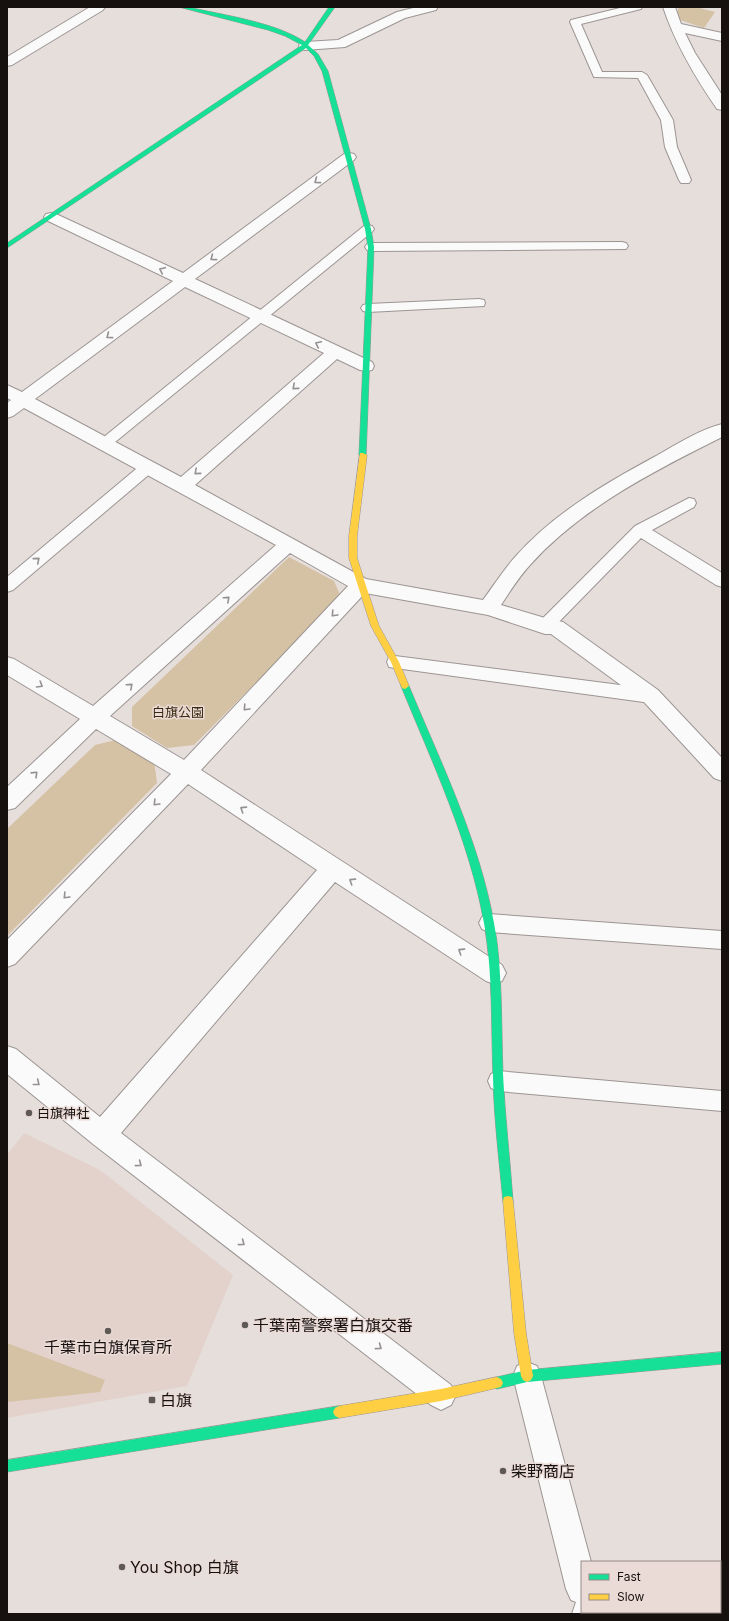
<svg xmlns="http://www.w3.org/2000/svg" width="729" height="1621" font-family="Inter,'Noto Sans JP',sans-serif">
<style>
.built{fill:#e3d2cc}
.green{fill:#d5c1a3}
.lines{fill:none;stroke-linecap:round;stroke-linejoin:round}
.lane-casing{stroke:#9b9593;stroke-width:2}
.street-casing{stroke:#9b9593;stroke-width:2}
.fast-casing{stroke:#9b9593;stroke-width:1}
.slow-casing{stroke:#9b9593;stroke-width:1}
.lane{fill:#fbfafa;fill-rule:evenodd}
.street{fill:#fbfafa;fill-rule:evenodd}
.fast{fill:#16e098;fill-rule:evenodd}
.slow{fill:#ffcf43;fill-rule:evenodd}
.oneway{stroke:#949190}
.poi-dot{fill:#5f5956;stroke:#ebdbd6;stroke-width:1.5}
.labels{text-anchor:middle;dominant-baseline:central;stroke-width:3;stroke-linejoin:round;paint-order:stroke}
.park-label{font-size:13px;fill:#382a10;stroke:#ebdbd6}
.poi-label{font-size:13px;fill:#16110f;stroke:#ebdbd6;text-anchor:start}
.near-poi-label{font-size:16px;fill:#16110f;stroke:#ebdbd6;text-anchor:start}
</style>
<rect width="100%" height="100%" fill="#e6dedb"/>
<!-- built -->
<path class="built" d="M24,1133L100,1170L233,1275L187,1386L7,1418V1155Z"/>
<!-- green -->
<path class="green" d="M679,7H696L715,12L704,28L680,20L677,12Z
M289,557L334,581L341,597L194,745L167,748L132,726V707Z
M120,739L154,761L157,783L7,936V829L95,745Z
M7,1343L105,1380L100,1392L7,1402Z"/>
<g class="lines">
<defs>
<path id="lane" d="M624,7H642L641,9L581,24L602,72H642L647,75L673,120L677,147L691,180L689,183H681L679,180L665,147L661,120L638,78L594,77L570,22L571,20Z
M368,225L372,226L374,229L372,232L109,447L104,449L99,447L97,444L99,441L364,226Z
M622,242L626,243L628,246L626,249L371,251L367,250L365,247L367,244L371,243Z
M479,299L484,300L485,303L484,306L368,312L363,311L361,308L363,305L368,304Z
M147,463L152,464L154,468L152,472L13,590L7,592V577L142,464Z
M689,498L694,499L696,503L694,507L652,530L722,573V587L716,585L641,538L551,630L545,632L539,630L537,626L539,622L635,526Z
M395,656L651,689L657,691L659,696L657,701L651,703L395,668L389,667L387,662L389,657Z
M489,914L722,931V949L489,932L482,929L479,923L482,917Z
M498,1071L722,1091V1111L498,1091L491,1088L488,1081L491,1074Z"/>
<path id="street" d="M90,7H105L103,10L12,65L7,66V57Z
M417,7H438L436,10L405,18L345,47L305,50L300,49L299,46L300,43L305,42L338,40L397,12Z
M663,7H675L681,24L722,33V41L685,33L695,53L722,95V110L717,109C695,77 675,43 663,7Z
M349,153L354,154L356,157L354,160L195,279L372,362L374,366L372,370L366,371L360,370L337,359L195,485L366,579L483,600C494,585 504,569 516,556C554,513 606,483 656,456C677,444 699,430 722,424V437C654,471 581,508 530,565C519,577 510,591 501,605L545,618L563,622L658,690L722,758V781L714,778L644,702L551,634H545L488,615L365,593L201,770L502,965L506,973L502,981L494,984L486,981L335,882L121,1133L451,1385L456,1395L451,1405L441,1410L431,1405L93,1144L7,1074V1046L16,1049L100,1117L317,870L188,784L15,964L7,967V940L171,774L96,729L15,808L7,810V787L80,719L7,675V657L14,659L93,706L276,545L24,408L13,416L7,418V403L11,400L7,398V385L22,392L173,281L46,220L44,217L46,214L51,213L56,214L183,273L344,154ZM185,287L324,353L181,477L35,399ZM290,553L348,586L184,760L110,716Z
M527,1362L537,1366L541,1376L591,1562H582V1612H604V1614H572L576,1602L571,1600L566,1589L513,1376L517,1366Z"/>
<path id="fast" d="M179,7H188C223,15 275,22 305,42L329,7H335L308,45L318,54L328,71L371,229L374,247L366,457H363L359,455L368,247L365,229L322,71L314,56L306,48L7,248V243L302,45L285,36L268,30Z
M405,683L409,686C441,763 479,840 494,923C503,971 501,1025 503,1074C505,1116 510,1159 513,1201L512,1205L508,1206L504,1205L503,1201C499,1160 494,1118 493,1077C491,1026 493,973 484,923C470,842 432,762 401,686Z
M722,1352V1364L527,1382L497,1389L493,1387L491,1383L493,1379L497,1377L527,1370Z
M339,1406L343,1408L345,1412L343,1416L339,1418L7,1472V1460Z"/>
<path id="slow" d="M360,453H363L367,455L357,536V558L379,626L399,662L409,686L405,689L402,688L391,662L371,626L349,558V536Z
M508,1196L512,1197L513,1201L526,1333L533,1376L531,1380L527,1382L523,1380L521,1376L514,1333L503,1201L504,1197Z
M497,1377L501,1379L503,1383L501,1387L441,1401L339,1418L335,1416L333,1412L335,1408L339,1406L441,1389Z"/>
</defs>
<!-- lane casing -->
<use href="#lane" class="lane-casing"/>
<!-- street casing -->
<use href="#street" class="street-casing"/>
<!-- fast casing -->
<use href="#fast" class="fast-casing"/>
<!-- slow casing -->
<use href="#slow" class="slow-casing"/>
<!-- lane -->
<use href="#lane" class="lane"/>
<!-- street -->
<use href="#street" class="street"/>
<!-- fast -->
<use href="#fast" class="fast"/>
<!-- slow -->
<use href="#slow" class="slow"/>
</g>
<!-- one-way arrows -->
<defs><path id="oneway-chevron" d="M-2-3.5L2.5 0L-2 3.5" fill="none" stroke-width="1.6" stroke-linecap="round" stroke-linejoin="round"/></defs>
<g class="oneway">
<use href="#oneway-chevron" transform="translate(317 181) rotate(143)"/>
<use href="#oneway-chevron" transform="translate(213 258) rotate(143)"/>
<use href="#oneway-chevron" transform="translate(162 270) rotate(-155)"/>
<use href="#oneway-chevron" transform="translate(109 336) rotate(143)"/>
<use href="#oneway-chevron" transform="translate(318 344) rotate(-155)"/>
<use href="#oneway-chevron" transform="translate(295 387) rotate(139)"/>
<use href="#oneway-chevron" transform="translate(197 472) rotate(139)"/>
<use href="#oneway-chevron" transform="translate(37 560) rotate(-40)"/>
<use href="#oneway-chevron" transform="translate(227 599) rotate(-42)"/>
<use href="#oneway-chevron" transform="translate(334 614) rotate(133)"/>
<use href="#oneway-chevron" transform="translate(40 685) rotate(31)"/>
<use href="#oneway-chevron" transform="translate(130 686) rotate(-42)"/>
<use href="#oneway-chevron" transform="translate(246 708) rotate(133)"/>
<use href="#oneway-chevron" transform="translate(35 774) rotate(-44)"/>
<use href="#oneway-chevron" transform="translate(156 803) rotate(134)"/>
<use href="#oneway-chevron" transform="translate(243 809) rotate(-147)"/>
<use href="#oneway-chevron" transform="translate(352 881) rotate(-147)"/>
<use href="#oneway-chevron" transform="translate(66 896) rotate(134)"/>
<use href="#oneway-chevron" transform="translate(461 951) rotate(-147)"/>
<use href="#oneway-chevron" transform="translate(37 1083) rotate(39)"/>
<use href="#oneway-chevron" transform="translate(139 1164) rotate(37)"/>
<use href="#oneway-chevron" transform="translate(242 1243) rotate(37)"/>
<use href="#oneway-chevron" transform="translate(379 1347) rotate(37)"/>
</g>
<!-- markers -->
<g class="poi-dot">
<circle cx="29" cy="1113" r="4"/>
<circle cx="245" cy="1325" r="4"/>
<circle cx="108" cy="1331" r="4"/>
<rect x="148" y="1396" width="8" height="8" rx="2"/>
<circle cx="503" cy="1471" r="4"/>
<circle cx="122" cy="1567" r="4"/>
</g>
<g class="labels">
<!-- park labels -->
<g class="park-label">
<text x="178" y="712">白旗公園</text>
</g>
<!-- poi labels -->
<g class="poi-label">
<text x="37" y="1113">白旗神社</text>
</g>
<!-- near-poi labels -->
<g class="near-poi-label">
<text x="253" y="1325">千葉南警察署白旗交番</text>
<text x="108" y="1347" text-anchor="middle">千葉市白旗保育所</text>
<text x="160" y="1400">白旗</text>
<text x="511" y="1471">柴野商店</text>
<text x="130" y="1567">You Shop 白旗</text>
</g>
</g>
<!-- border -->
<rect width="729" height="1621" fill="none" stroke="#16110f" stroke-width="16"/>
<!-- legend -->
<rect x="581" y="1561" width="140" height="52" fill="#ebdbd6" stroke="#968a86"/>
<rect x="589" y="1574" width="20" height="6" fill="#16e098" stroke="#968a86"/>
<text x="617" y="1581" font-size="12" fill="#16110f">Fast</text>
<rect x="589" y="1594" width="20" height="6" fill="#ffcf43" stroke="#968a86"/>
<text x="617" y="1601" font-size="12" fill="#16110f">Slow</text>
</svg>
